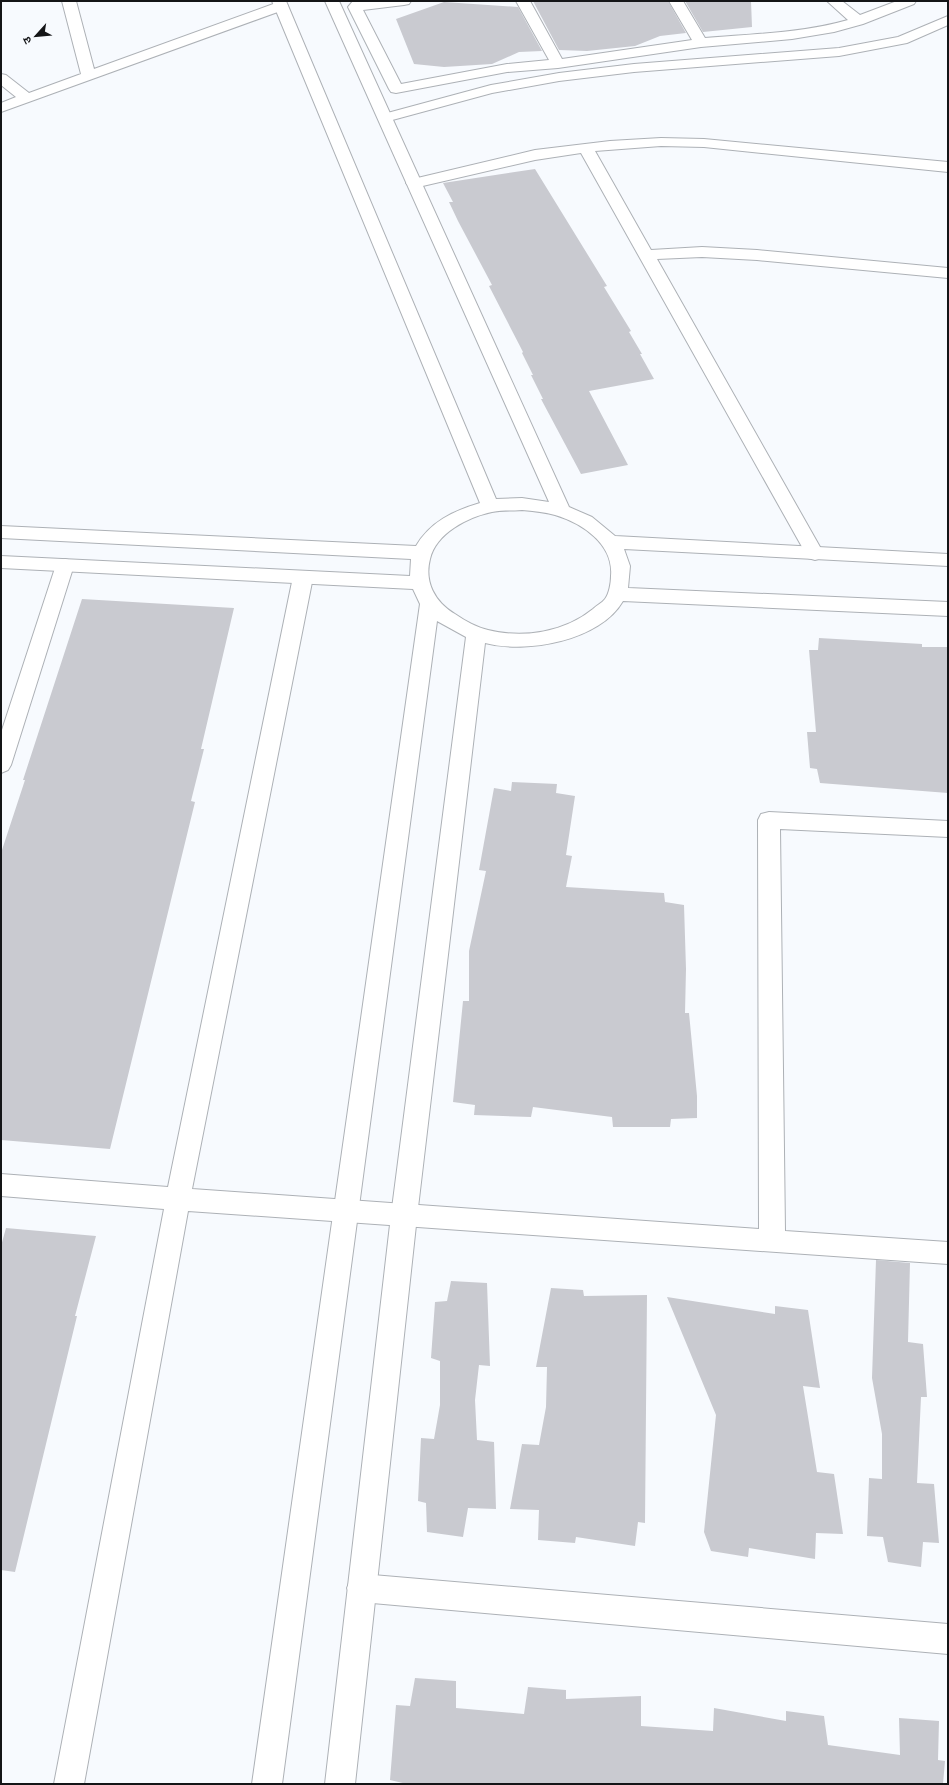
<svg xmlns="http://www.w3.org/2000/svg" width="949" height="1785" font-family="Figtree,'Noto Sans Devanagari',sans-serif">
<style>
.building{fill:#c9cad0}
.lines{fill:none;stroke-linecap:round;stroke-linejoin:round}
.street-casing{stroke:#adb1b6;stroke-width:2}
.secondary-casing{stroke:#adb1b6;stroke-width:2}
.street{fill:#fff;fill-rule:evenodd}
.secondary{fill:#fff;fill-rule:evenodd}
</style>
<rect width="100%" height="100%" fill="#f7fafe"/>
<!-- building -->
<path class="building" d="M533,1H668L686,33L660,36L635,46L587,51L559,50Z
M685,1H751L752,27L703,32Z
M444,2L518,7L542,51L519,52L492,64L444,67L414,64L396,19Z
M535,169L607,286L604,287L631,331L629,332L642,354H640L654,379L589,391L628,465L581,474L541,399H543L531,375H533L522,353L523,352L489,286L492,285L458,221L449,202H453L443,183Z
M82,599L234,608L201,749H204L191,801L195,802L183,851L110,1149L1,1140V853L25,780H23Z
M819,638L922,644V647H948V793L820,783L817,769L810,768L807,732H816L809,650H818Z
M512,782L557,784L556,793L575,796L566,855L572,856L566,887L664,893L665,902L684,905L686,969L685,1013H689L697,1096V1118L671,1119L670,1127H613L612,1117L533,1107L531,1117L474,1115L475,1105L453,1102L463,1001H469V951L486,871L479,870L494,788L511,791Z
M6,1228L96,1236L75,1316H77L15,1572L1,1570V1246Z
M876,1260L910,1263L908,1342L923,1344L927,1397H921L917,1483L934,1484L939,1543L923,1542L921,1567L888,1562L883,1537L867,1536L869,1478L882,1479V1434L872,1378Z
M451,1281L487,1283L490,1366L479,1365L475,1400L477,1440L494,1442L496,1509L468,1508L463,1537L427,1532L426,1503L418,1501L421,1438L434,1439L440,1405V1361L431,1358L435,1302L447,1301Z
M551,1288L583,1290L584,1296L647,1295L645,1523L638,1522L635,1546L576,1537L575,1543L538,1540L539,1510L510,1509L522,1444L539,1445L546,1407L547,1367H536Z
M667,1297L775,1314V1306L808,1310L820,1388L803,1386L817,1472L834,1474L843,1534L816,1533L815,1559L749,1548L748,1557L711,1551L704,1532L716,1415Z
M415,1678L456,1681V1708L524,1714L528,1687L566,1690V1699L641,1696V1726L713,1731L714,1708L786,1721V1711L824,1716L828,1745L900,1755L899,1718L939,1721L938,1760L945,1761L943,1784H407L390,1780L396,1705L410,1706Z"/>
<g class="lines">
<defs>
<path id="street" d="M62,1H76L94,69L276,3H286L288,6L286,9L1,112V103L16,97L1,85V74L6,75L29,93L81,74Z
M353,1H411L409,4L404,5L363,10L401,84L507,64L549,60L516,1H530L562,59L692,40L669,1H683L705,38C753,34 802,33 848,20L827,1H842L860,15L897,1H916L914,4L863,24L834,32L792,39L701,47L558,68L507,72L396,93L391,92L389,89L348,7Z
M948,16V25L907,43L839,56L634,72L559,81L492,93L385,122L380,121L378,118L380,115L491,85L559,73L634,64L839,48L898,37Z
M661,138L704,139L948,162V172L704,147L661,146L595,151L651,250L702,247L757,250L948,268V278L757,260L702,257L657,259L824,554L822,558L815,560L808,558L806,554L581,153L535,160L414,188L409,186L406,183L409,180L535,150L610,141Z
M65,559L72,561L74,565L11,765L8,770L1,773V733L56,565L58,561Z
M303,571L310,572L313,577L192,1189L759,1229L758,820L761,814L769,812L948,821V837L780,829L785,1231L948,1242V1264L188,1211L84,1784H54L164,1209L1,1196V1174L168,1187L293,577L296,572Z
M361,1574L948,1624V1654L361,1602L351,1598L347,1588L351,1578Z"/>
<path id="secondary" d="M272,1H286L496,499L522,498L549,502L325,1H339L569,507L592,517L615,536L948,554V566L624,549L630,566L628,588L948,602V616L623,601C600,641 526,654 485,643L417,1216L355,1784H325L391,1216L466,637L437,621L282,1784H252L420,604L413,589L1,568V556L410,576L411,559L1,538V526L416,546C430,522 453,511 480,503ZM522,510C533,511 544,512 555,515C582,523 614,544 611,576C611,583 609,594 605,599C602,603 597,605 593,609C565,632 524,639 488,630C476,627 465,621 455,614C435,602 424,582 430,559C436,533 468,517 492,512C502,510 512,511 522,510Z"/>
</defs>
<!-- street casing -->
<use href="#street" class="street-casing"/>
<!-- secondary casing -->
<use href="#secondary" class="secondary-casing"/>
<!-- street -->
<use href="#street" class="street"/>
<!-- secondary -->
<use href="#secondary" class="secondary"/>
</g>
<!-- border -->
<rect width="949" height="1785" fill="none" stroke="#141517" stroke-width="4"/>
<!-- north arrow -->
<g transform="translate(36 36) rotate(243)" stroke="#f7fafe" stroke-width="3" paint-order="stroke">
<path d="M0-3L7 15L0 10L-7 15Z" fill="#141517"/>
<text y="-6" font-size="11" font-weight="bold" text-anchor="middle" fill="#141517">उ</text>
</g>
</svg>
